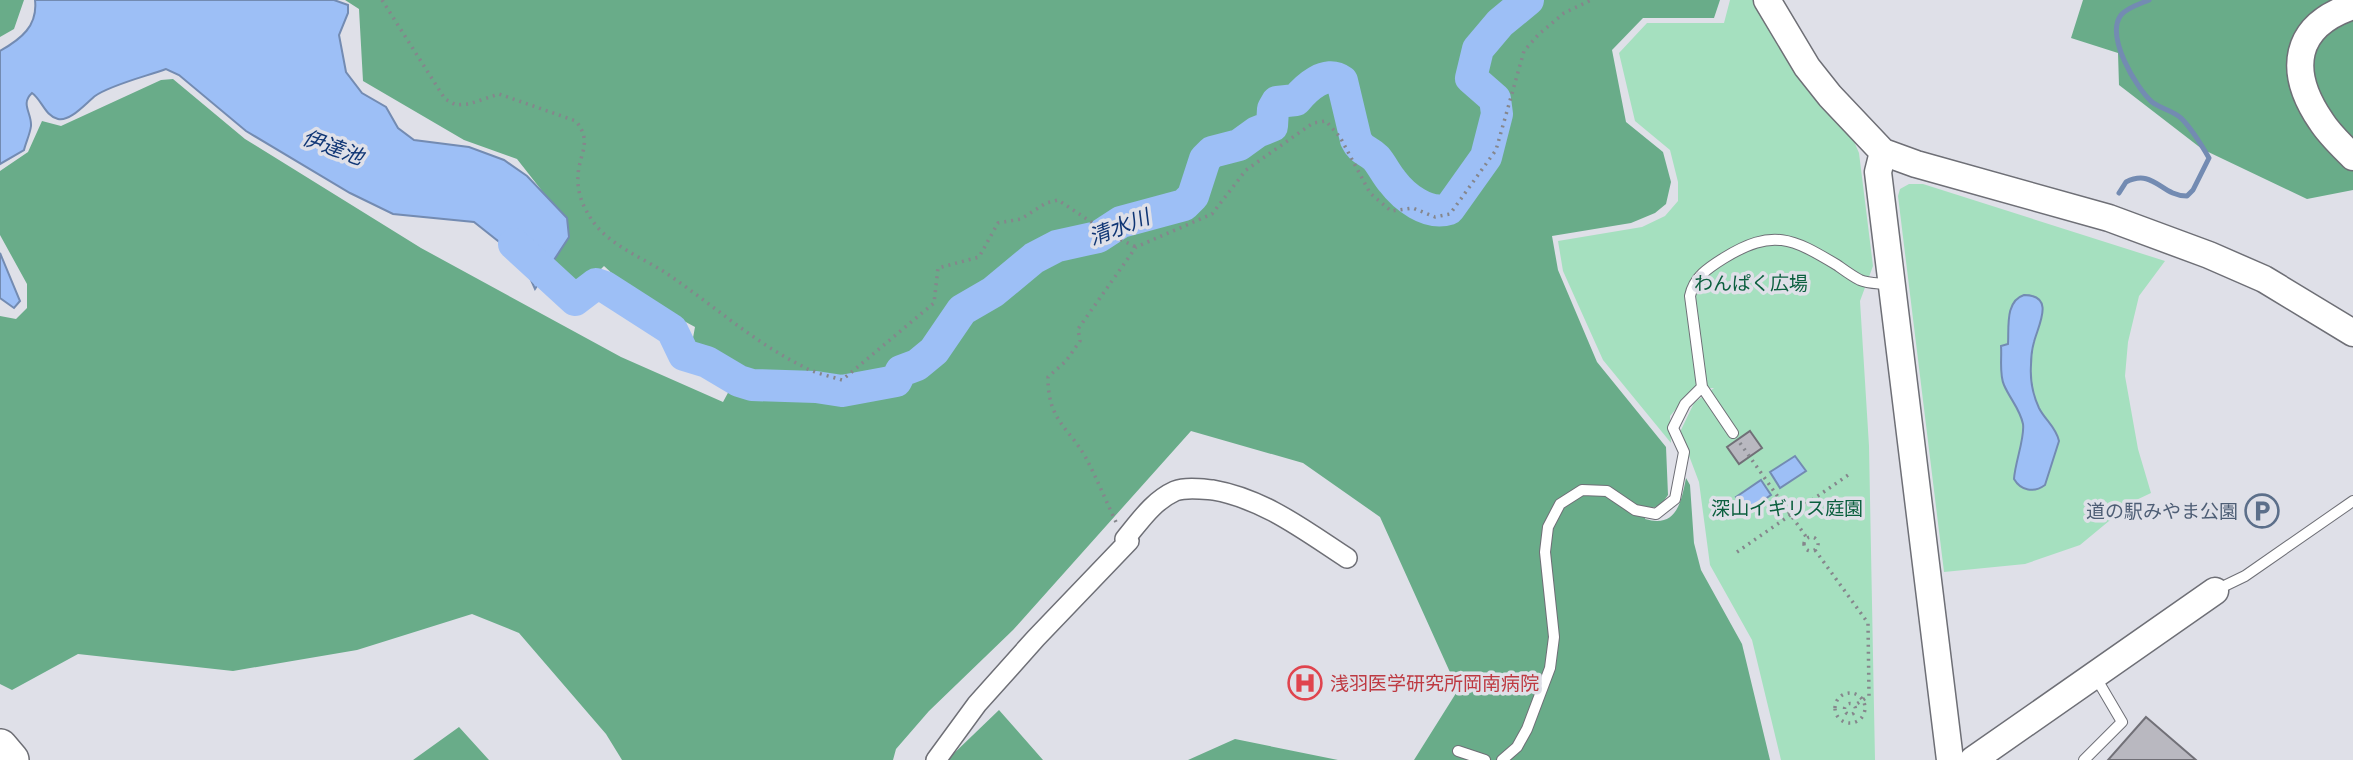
<svg xmlns="http://www.w3.org/2000/svg" width="2353" height="760" font-family="'PT Sans','Noto Sans JP',sans-serif">
<style>
.green{fill:#a5e0bf}
.forest{fill:#69ac89}
.water{fill:#9dbff6;stroke:#738bb2;stroke-width:2}
.lines{fill:none;stroke-linecap:round;stroke-linejoin:round}
.stream{stroke:#738bb2;stroke-width:5}
.river{stroke:#9dbff6;stroke-width:32}
.building{fill:#b9b8c0;stroke:#717077;stroke-width:2}
.lane-casing{stroke:#6e6f76;stroke-width:12}
.street-casing{stroke:#6e6f76;stroke-width:22}
.secondary-casing{stroke:#6e6f76;stroke-width:29}
.highway-casing{stroke:#6e6f76;stroke-width:38}
.path{stroke:#85868c;stroke-width:3.5;stroke-dasharray:2 5;stroke-linecap:butt}
.lane{stroke:#fff;stroke-width:10}
.street{stroke:#fff;stroke-width:19}
.secondary{stroke:#fff;stroke-width:26}
.highway{stroke:#fff;stroke-width:35}
.labels{text-anchor:middle;dominant-baseline:central;stroke-width:7;stroke-linejoin:round;paint-order:stroke}
.park-label{font-size:19px;fill:#0b5f3e;stroke:#dfe0e8}
.service-label{font-size:19px;fill:#4e5e75;stroke:#dfe0e8;text-anchor:end}
.health-label{font-size:19px;fill:#be3a42;stroke:#dfe0e8;text-anchor:start}
.water-label{font-size:21px;font-style:italic;fill:#103675;stroke:#dfe0e8}
</style>
<rect width="100%" height="100%" fill="#dfe0e8"/>
<!-- green -->
<path class="green" d="M1730,0H1754L1781,50L1824,105L1850,132L1859,153L1873,266L1860,301L1869,446L1875,760H1781L1752,640L1710,565L1699,482L1680,432L1694,403L1714,388L1693,389L1670,416L1671,443L1603,360L1563,271L1558,241L1642,227L1665,216L1678,201V182L1670,150L1635,121L1619,53L1647,23H1724Z
M1909,184H1923L2165,261L2139,296L2128,342L2125,376L2138,449L2151,493L2132,502L2080,545L2025,564L1944,572L1898,196L1900,189Z"/>
<!-- forest -->
<path class="forest" d="M0,0H24L14,29L0,37Z
M345,0H1720L1714,18H1643L1612,50L1626,122L1663,152L1671,182L1666,204L1655,213L1631,223L1552,236L1558,270L1597,362L1666,447L1668,495L1661,505L1646,510L1645,519C1676,528 1681,504 1686,478L1690,485L1694,543L1701,570L1742,644L1770,760H1414L1458,690L1380,517L1303,463L1191,431L1013,630L929,711L896,749L893,760H622L606,734L519,633L472,614L357,650L233,671L78,654L12,690L0,684V316L16,319L27,308V284L0,235V171L28,152L42,121L61,126L161,80L173,79L245,139L421,248L621,357L723,402L736,378L719,361L691,349L695,327L636,295L604,266L580,290L545,250L550,201L517,159L464,140L363,81L359,9Z
M2083,0H2353V190L2307,199L2202,149L2119,85L2118,53L2071,38Z
M999,710L1043,760H947Z
M459,727L489,760H413Z
M1235,739L1338,760H1188Z"/>
<!-- water -->
<path class="water" d="M35,0H334L348,5V13L339,35L346,72L362,93L386,107L398,128L414,140L469,147L504,160L527,176L567,218L569,237L535,289L522,260L474,222L393,214L350,193L246,131L179,75L166,69C147,76 110,85 95,96C86,103 70,122 58,119C45,116 42,100 32,93C20,104 32,113 31,126C30,134 26,142 24,150L0,164V51C21,39 38,26 35,0Z
M0,253L20,301L14,308L0,298Z
M2024,295C2056,295 2038,326 2034,342C2032,349 2031,357 2031,365C2030,379 2033,395 2039,408C2045,420 2056,427 2059,441L2045,485C2034,493 2021,491 2014,479C2015,462 2025,438 2023,424C2020,409 2010,399 2004,385C1999,374 2002,358 2001,346L2008,344C2009,327 2005,301 2024,295Z
M1795,456L1806,471L1780,488L1770,472Z
M1761,480L1771,495L1746,512L1736,497Z"/>
<g class="lines">
<!-- stream -->
<path class="stream" d="M2119,193L2126,182C2154,168 2161,196 2187,196L2193,190L2209,158C2201,144 2192,129 2181,118C2172,110 2161,109 2152,102C2136,88 2105,36 2121,15C2128,7 2140,4 2149,0"/>
<!-- river -->
<path class="river" d="M514,244L575,300L596,284L605,287L672,330L684,355L707,362L739,381L752,385L816,387L842,391L896,381L901,371L917,365L934,351L962,310L993,292L1034,258L1057,246L1098,237L1121,222L1184,205L1193,196L1205,159L1212,152L1239,145L1257,132L1272,126L1273,109L1277,102L1296,100C1306,88 1326,69 1342,81L1356,140C1361,151 1368,150 1376,158C1382,165 1386,174 1392,181C1404,197 1428,216 1449,209L1486,157L1497,114L1495,99L1471,78L1478,49L1500,23L1528,0"/>
</g>
<!-- building -->
<path class="building" d="M1750,431L1762,448L1739,464L1727,447Z
M2146,717L2196,760H2108Z"/>
<g class="lines">
<defs>
<path id="lane" d="M1702,387L1733,433
M2216,590L2245,576L2353,501
M1458,751L1485,760
M1502,760L1517,747L1527,729L1550,668L1554,637L1545,552L1548,527L1560,504L1582,490L1607,491L1635,510L1656,514L1675,499L1684,452L1673,428L1685,404L1702,387L1690,296C1694,277 1708,268 1724,258C1773,228 1792,238 1837,265C1844,270 1852,276 1860,280C1869,284 1881,283 1891,285
M2084,760L2122,722L2095,676"/>
<path id="street" d="M936,760L977,704L1036,638L1129,541L1125,539C1140,521 1153,501 1175,491C1186,487 1201,489 1213,490C1264,499 1304,530 1347,558"/>
<path id="secondary" d="M1767,0L1807,67L1830,96L1883,152L1916,164L2109,218L2209,255L2264,279L2353,333
M2353,6C2293,26 2287,71 2321,121C2329,134 2342,146 2353,157
M1883,152L1878,172L1950,760
M1973,760L2215,591"/>
<path id="highway" d="M0,747L11,760"/>
</defs>
<!-- lane casing -->
<use href="#lane" class="lane-casing"/>
<!-- street casing -->
<use href="#street" class="street-casing"/>
<!-- secondary casing -->
<use href="#secondary" class="secondary-casing"/>
<!-- highway casing -->
<use href="#highway" class="highway-casing"/>
<!-- path -->
<path class="path" d="M382,0L445,99L456,105L469,104L499,94L576,121C593,143 579,153 578,176C577,188 581,202 587,212C603,243 638,255 666,273C712,304 752,341 802,366C814,373 829,376 842,380L934,303L938,268L979,257L998,223L1021,219L1046,203L1058,200L1111,235L1136,247
M1740,443L1807,538
M1116,522C1106,501 1097,479 1086,458C1067,425 1048,421 1048,377L1066,361L1080,341L1078,329L1136,247L1212,214L1246,170L1313,123L1326,121L1340,137L1370,193L1391,211L1413,208L1435,217L1450,214L1496,150L1524,51L1538,35L1564,13L1591,0
M1804 544a7 7 0 1 1 14 0a7 7 0 1 1-14 0Z
M1815,550L1868,623L1869,696L1855,705
M1737,552L1851,473
M1835 708a15 15 0 1 1 30 0a15 15 0 1 1-30 0Z
M1844.5 709a5.5 5.5 0 1 1 11 0a5.5 5.5 0 1 1-11 0Z"/>
<!-- lane -->
<use href="#lane" class="lane"/>
<!-- street -->
<use href="#street" class="street"/>
<!-- secondary -->
<use href="#secondary" class="secondary"/>
<!-- highway -->
<use href="#highway" class="highway"/>
</g>
<!-- icons -->
<defs>
<symbol id="parking-ring" viewBox="-11 -11 22 22"><circle r="9.5" fill="#dfe0e8" stroke="#5c6f8a" stroke-width="1.5"/><path d="M-3.5-5.5H1a3.5 3.5 0 0 1 0 7H-1V5.5H-3.5ZM-1-3.4V-.6H.8a1.4 1.4 0 0 0 0-2.8Z" fill="#5c6f8a"/></symbol>
<symbol id="hospital-ring" viewBox="-11 -11 22 22"><circle r="9.5" fill="#dfe0e8" stroke="#e0444e" stroke-width="1.5"/><path d="M-5-5h3v3.5h4V-5h3V5h-3V1.5h-4V5h-3Z" fill="#e0444e"/></symbol>
</defs>
<g fill-rule="evenodd">
<use href="#parking-ring" x="2243" y="492" width="38" height="38"/>
<use href="#hospital-ring" x="1286" y="664" width="38" height="38"/>
</g>
<g class="labels">
<!-- park labels -->
<g class="park-label">
<text x="1751" y="283">わんぱく広場</text>
<text x="1787" y="508">深山イギリス庭園</text>
</g>
<!-- service labels -->
<g class="service-label">
<text x="2238" y="511">道の駅みやま公園</text>
</g>
<!-- health labels -->
<g class="health-label">
<text x="1330" y="683">浅羽医学研究所岡南病院</text>
</g>
<!-- water labels -->
<g class="water-label">
<text transform="translate(333 147) rotate(20)">伊達池</text>
<text transform="translate(1119 227) rotate(-21)">清水川</text>
</g>
</g>
</svg>
